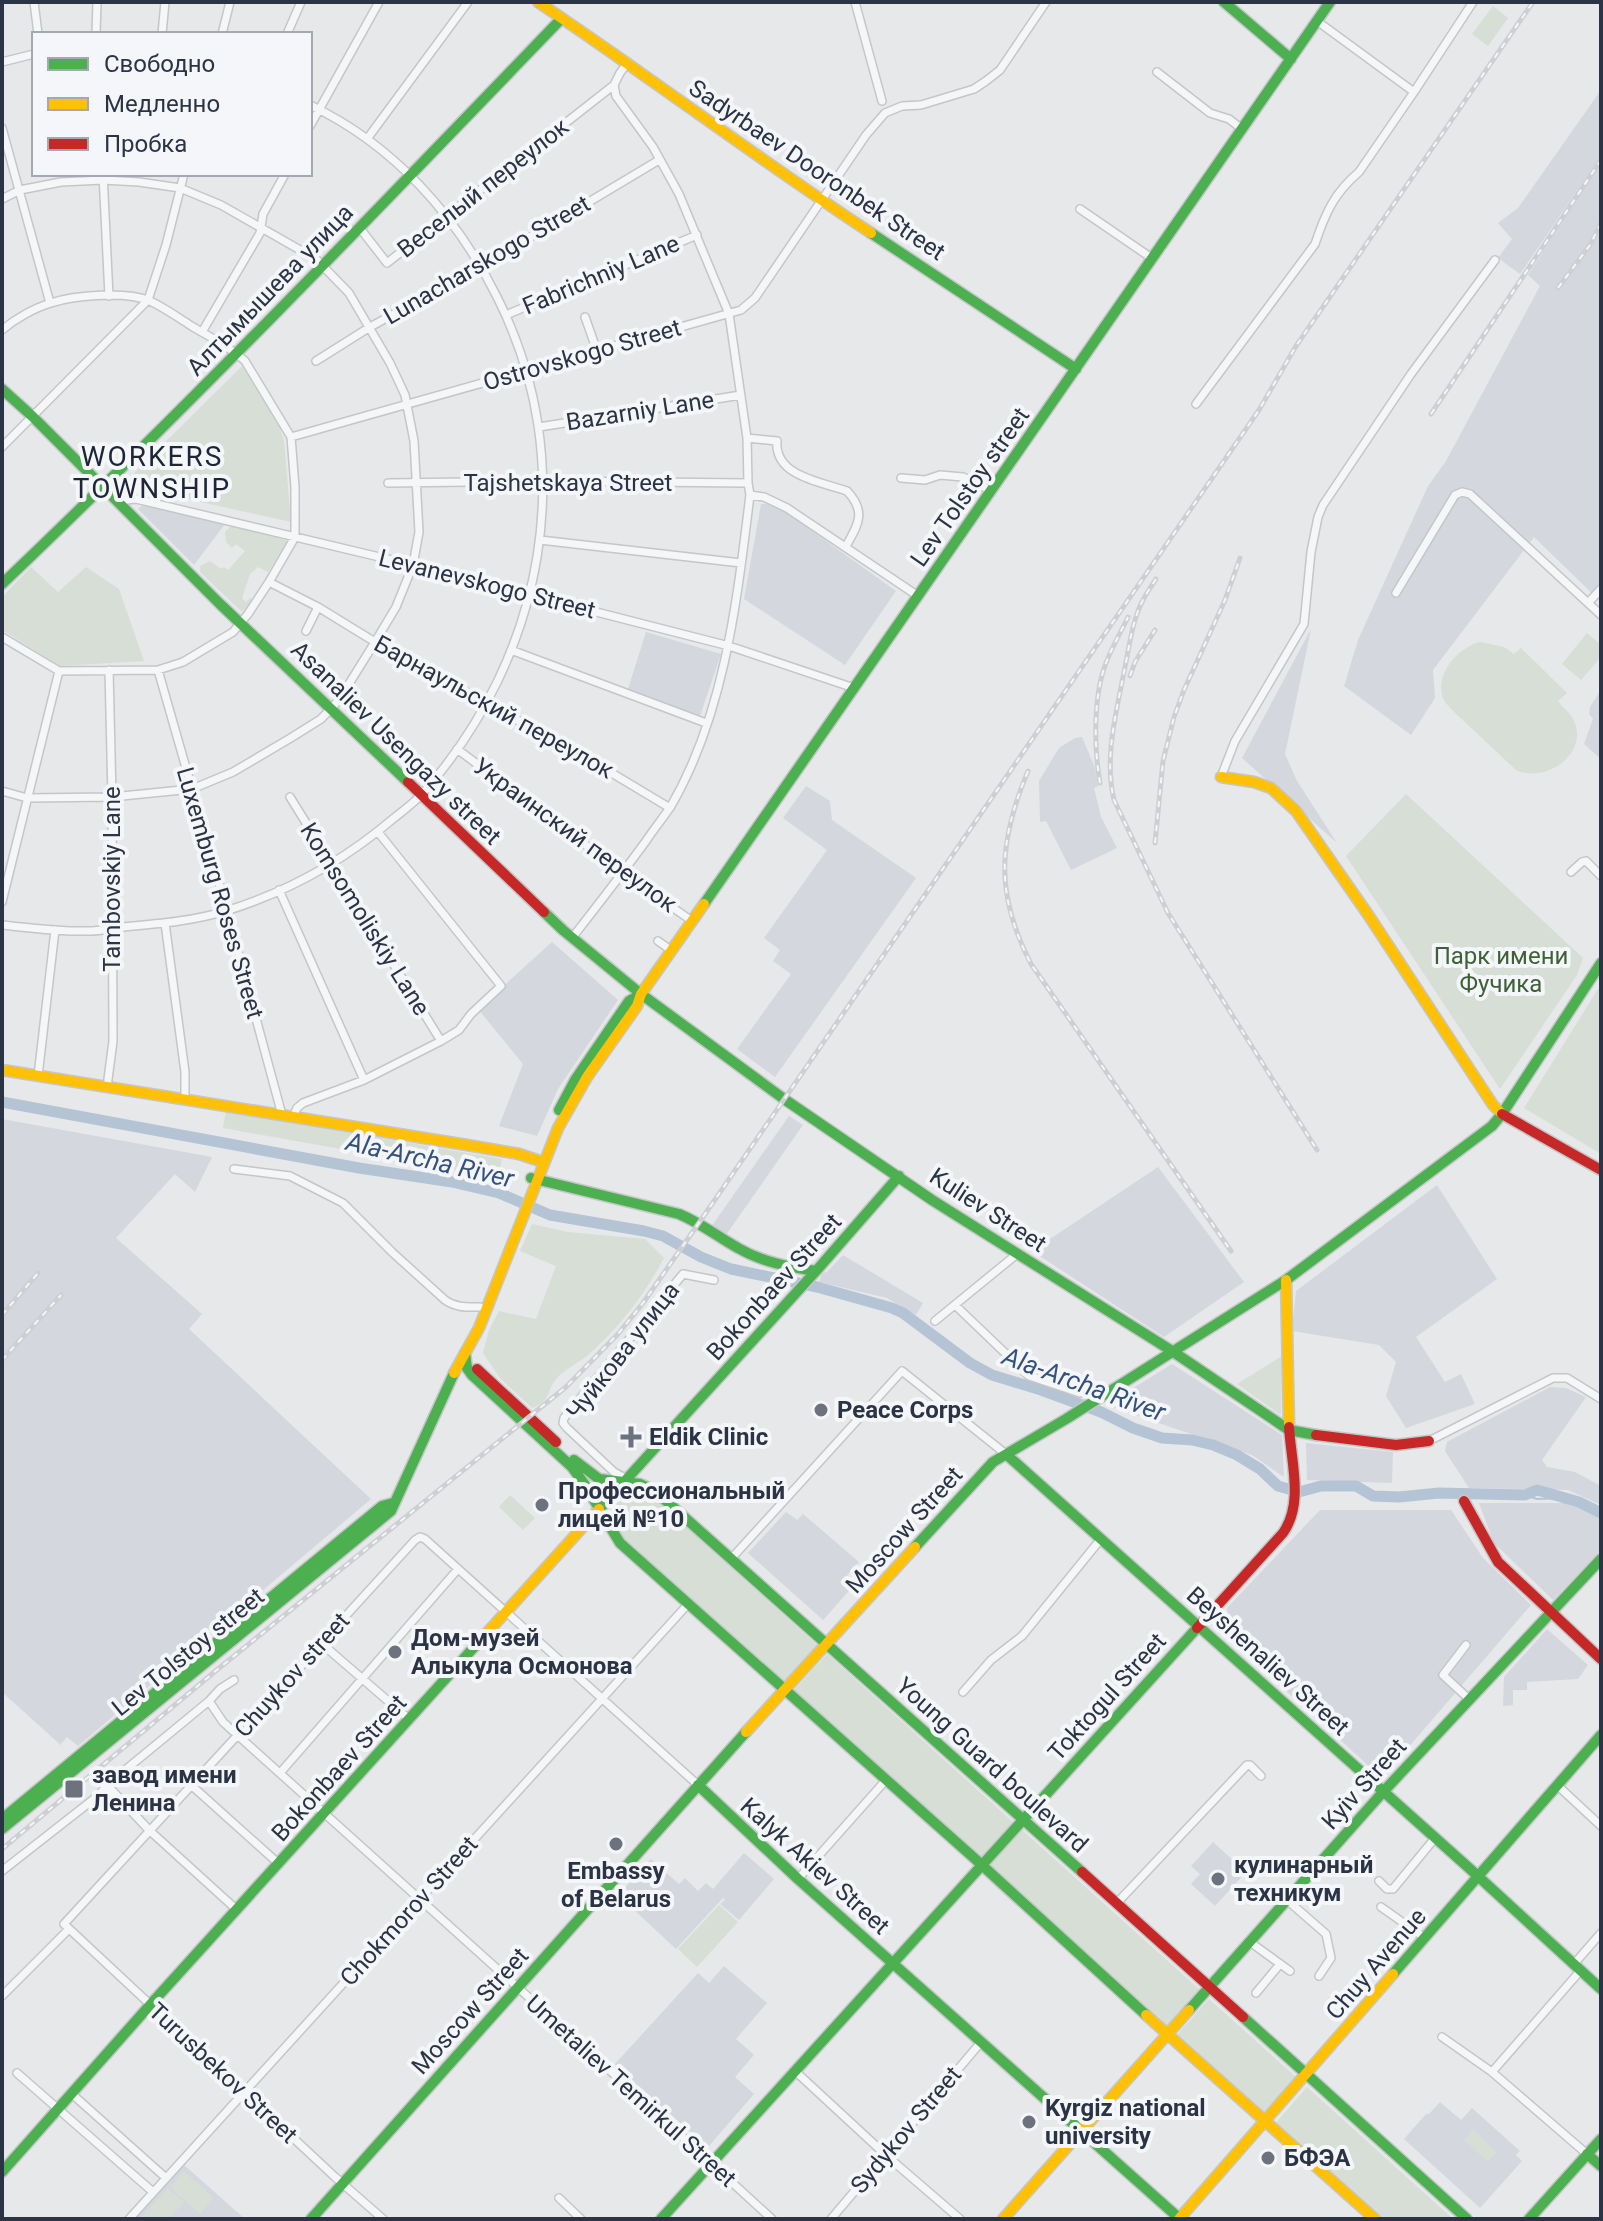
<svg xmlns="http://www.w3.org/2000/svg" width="1603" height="2221" font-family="Roboto,sans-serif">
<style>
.built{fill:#d4d7dd}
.green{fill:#d6ded6}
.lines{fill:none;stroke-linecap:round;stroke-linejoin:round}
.stream{stroke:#b4c4d5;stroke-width:2}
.river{stroke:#b4c4d5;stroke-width:11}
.street-casing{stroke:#c4c6c8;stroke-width:10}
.fast-casing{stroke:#c4c6c8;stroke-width:13}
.slow-casing{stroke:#c4c6c8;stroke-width:13}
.jam-casing{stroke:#c4c6c8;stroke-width:13}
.street{stroke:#f5f6f7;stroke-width:7}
.fast{stroke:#4caf50;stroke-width:10}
.slow{stroke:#ffc107;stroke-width:10}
.jam{stroke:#c62828;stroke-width:10}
.rail-casing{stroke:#cecfd2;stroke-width:5}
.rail{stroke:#f4f6f9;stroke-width:2;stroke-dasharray:6;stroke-linecap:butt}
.poi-dot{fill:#6c737f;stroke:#f4f6f9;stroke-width:3}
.labels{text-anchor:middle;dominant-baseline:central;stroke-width:8;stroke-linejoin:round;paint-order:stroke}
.street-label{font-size:24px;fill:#2b3445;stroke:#f4f6f9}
.park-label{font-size:24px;fill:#3f6138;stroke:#f4f6f9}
.poi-label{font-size:24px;font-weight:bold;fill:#2b3445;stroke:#f4f6f9;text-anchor:start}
.water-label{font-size:26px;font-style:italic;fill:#34527a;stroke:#f4f6f9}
.quarter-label{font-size:28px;letter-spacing:2px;fill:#1d2536;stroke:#f4f6f9}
</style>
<rect width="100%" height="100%" fill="#e6e8ea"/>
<!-- built -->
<path class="built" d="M1601,90V156L1520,274L1498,258L1512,239L1498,223L1518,208Z
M1601,162V602L1534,537L1433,670L1435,698L1411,735L1344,686L1358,640L1428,486L1446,461L1540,286L1528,275Z
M773,503L896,591L845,665L744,599L761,504Z
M144,504L225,524L194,565L138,509Z
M1311,629L1285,754L1297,781L1337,843L1242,758Z
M646,632L721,654L700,716L628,689Z
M1601,690V759L1584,744L1593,719L1589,714L1590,707Z
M1082,737L1095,768L1098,786L1094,788L1101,817L1117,848L1071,870L1046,821L1040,822L1039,781L1059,748L1075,738Z
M806,786L830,801L832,820L916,878L775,1077L737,1049L791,974L773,961L780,950L764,938L827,850L783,818Z
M552,942L618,1000L558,1089L537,1136L499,1126L523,1064L478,1009Z
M789,1116L803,1125L726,1235L711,1227Z
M2,1119L212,1157L195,1192L175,1174L116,1238L202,1314L189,1329L371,1499L78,1746L67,1737L60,1745L64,1748L2,1692Z
M1158,1167L1244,1282L1164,1337L1032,1251Z
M1437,1185L1497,1279L1416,1337L1445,1382L1461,1374L1475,1404L1406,1428L1386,1396L1396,1362L1379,1345L1292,1331L1296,1291Z
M843,1255L923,1303L916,1315L887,1298L819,1282L822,1273L827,1272Z
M1172,1364L1282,1435L1284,1477L1252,1455L1106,1405Z
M1550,1387L1566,1388L1586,1397L1542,1460L1547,1467L1575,1472L1601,1486V1505L1568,1490L1469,1488L1445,1451L1447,1442Z
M1306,1443L1393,1452L1392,1483L1307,1480Z
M1479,1503H1572L1601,1519V1550L1553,1600L1494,1543Z
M1320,1510H1451L1483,1558L1531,1605L1382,1778L1230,1640L1227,1608Z
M786,1512L797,1520L803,1514L859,1562L847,1575L856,1583L823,1620L748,1553Z
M1547,1629L1588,1665L1578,1679L1527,1682V1690H1513V1705L1503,1706L1504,1677Z
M1213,1842L1246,1872L1215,1906L1191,1884L1200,1874L1191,1866Z
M744,1853L774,1879L739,1920L720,1904L725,1900L723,1898L676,1949L618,1895L651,1859L679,1884L685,1878L698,1891L706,1883L713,1889Z
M724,1966L767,2003L736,2039L754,2055L735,2077L754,2094L708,2147L614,2065L698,1973L709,1983Z
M1440,2102L1461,2120L1472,2108L1520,2151L1516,2155L1522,2161L1480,2208L1404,2139L1426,2114H1429Z
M183,2164L245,2219H133Z"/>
<!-- green -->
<path class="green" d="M1493,6L1508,18L1488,46L1472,34Z
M242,366L279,426L284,441L291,522L187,499L127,480Z
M233,524L288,541L268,572L258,567L250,574L242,598L246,602L250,598L254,600L242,612L200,572V566L210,561L221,569L224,567L228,570L245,551L236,544L232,548L226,542L225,532Z
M31,567L58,592L86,567L119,589L144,661L60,666L2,630V597Z
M1587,633L1601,645V657L1581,680L1562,664Z
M1480,642L1504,647L1514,654L1521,648L1567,693L1558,701C1563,708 1571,713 1574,721C1589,754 1545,784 1516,770L1451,709C1449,706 1445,703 1443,698C1434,674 1459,647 1480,642Z
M1406,794L1583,958L1577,975L1500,1089L1346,856Z
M1598,989H1601V1154L1524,1108Z
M226,1111L502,1159L498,1177L223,1128Z
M532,1224L568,1232L645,1239L664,1258C645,1294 619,1328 588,1355C579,1363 566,1368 558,1377C545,1390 553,1400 532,1408L500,1378L483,1353L489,1330L499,1311L536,1319L556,1266L520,1251Z
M1282,1356L1281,1415L1237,1384Z
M632,1488L649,1494L818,1646L784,1683L615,1531L606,1517L627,1489Z
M510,1495L535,1518L523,1530L499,1507Z
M827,1654L1013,1822L979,1859L793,1691Z
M1021,1829L1200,1990L1166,2027L987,1866Z
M719,1905L738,1922L697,1967L678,1949Z
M1209,1999L1296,2077L1262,2114L1176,2036Z
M1307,2087L1453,2219H1379L1274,2125Z
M1473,2129L1497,2152L1488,2162L1464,2140Z
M184,2171L214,2198L200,2214L170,2187Z
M168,2188L184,2202L169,2219H140Z"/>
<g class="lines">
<!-- stream -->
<path class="stream" d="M1525,1495L1537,1499L1562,1498"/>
<!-- river -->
<path class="river" d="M2,1102L359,1168L452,1182L499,1193L550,1215L644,1231L663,1236L701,1257L731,1269L817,1287L892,1308L903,1313L970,1363L992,1375L1041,1390L1101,1412L1133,1428L1162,1438L1192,1440L1213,1445L1237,1455L1260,1469L1278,1486L1299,1492L1321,1486H1356L1373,1496L1399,1497L1439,1493L1525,1495L1537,1490L1579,1502L1601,1513"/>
<defs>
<path id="street" d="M34,2L38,34
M855,2L882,101
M1317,21L1414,92L1473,2
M96,34L97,2
M162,34L165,2
M222,34L230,2
M287,34L301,2
M2,62L34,54
M1157,72L1210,113L1229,119L1242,129
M310,126L379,2
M2,128L50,303
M367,139L468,2
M103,174L109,296
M2,199L20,190L61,182L103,180L139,182L180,188L221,205L316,259L349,293L390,363L405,395L414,441L419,532L413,565L396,607L375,642L339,700L321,719L289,739L233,772L192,789L112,797L27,798L2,791
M1080,209L1153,259
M359,227L387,263L614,85
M506,315L697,235
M585,317L597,351
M2,330C15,319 34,308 51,303C75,295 126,291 150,301C165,308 179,318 193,327C210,337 230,347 245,361L291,437L295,487V537L269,582L248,614L233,632L183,662L158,670L59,671L2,637
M202,332L260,233L263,214L285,174
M316,361L370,327L482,266L659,160
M1196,404L1315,244C1325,214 1334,193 1359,172L1414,92
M539,427L741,395
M291,437L741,310L755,298L866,135L885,113L902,106L921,105L974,89L986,81L1000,70L1046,2
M747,438L777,441C774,476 821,482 847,491C867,512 858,525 846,546
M2,447L148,300L166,245L184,174
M901,478L925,480L940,475L963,477L992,491
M388,483L544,481L748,483
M750,495L764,497L787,508L918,596
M117,501L136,499L413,565L729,646L854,688
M540,540L741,563
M269,582L318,607L375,642L590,760L670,808
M1396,593L1455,495L1462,492L1470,494L1601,615
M1588,603L1601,589
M306,631L318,607
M511,650L706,723
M158,670L227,911L282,1115
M457,749L623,873L692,921
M1221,777L1235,741L1304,624L1311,552L1318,517L1323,505L1411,374L1495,260
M290,797L441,1041
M1571,872L1582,862L1586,861L1601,876
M279,890L364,1080
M2,902L59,671
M165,923L185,1072V1100
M2,925C31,928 61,932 91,931C101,931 112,928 122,927C157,924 195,921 229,910C289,891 346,859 394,818C404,810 415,802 423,793C545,655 581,463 497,297C456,215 394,145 310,105
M572,938C597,906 622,874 646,841C654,829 663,818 671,806C725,713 737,600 750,495L748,483L747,438L729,314L679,194L653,147L616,96L614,85L620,73L628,62
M658,941L672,951
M38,1076L55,930
M107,1087L113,1041L112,797L109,670
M293,1117L297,1108L303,1103L364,1080L441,1041L459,1030L471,1014L501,986L378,832
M234,1169L290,1176L343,1203L393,1253L445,1300C456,1308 467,1307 480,1307
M955,1305L1029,1376L1080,1393L1097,1388L1108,1392
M935,1321L1017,1254
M1429,1441L1553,1378H1567L1601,1399
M627,1479L614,1472L567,1428L563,1423L564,1418L683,1274L714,1280
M730,1560L902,1371L1007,1455
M321,1643L410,1720
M1466,1645L1443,1675L1469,1699
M963,1692L991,1660L1022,1636L1100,1540
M209,1701L223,1722L605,2066L772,2219
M280,1773L458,1569
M107,1785L149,1830L237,1910
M191,1785L279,1864
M1557,1785L1601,1826
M2,1871L99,1795L107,1785L209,1701L220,1689L234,1680
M798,1879L886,1780
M1379,1881L1387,1889H1393L1435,1838
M1287,1900L1326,1934L1331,1958L1319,1976
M1116,1904L1247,1765H1250L1261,1776
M1381,1907L1425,1938
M1250,1942L1290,1971
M1574,1964L1601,1933
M1256,1993L1280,1964
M2,1996L69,1929
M1442,2037L1492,2072L1587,2154
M795,2071L888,2157L960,2219
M1492,2072L1581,1970
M17,2073L153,2192
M72,2094L166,2178
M559,2198L581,2219
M129,2219L689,1603
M383,2219L335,2177L64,1924L234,1739L246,1730L321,1643L415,1540L420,1537L425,1539L698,1785
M831,2219L982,2041"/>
<path id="fast" d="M1224,2L1291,59
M871,233L1076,369
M2,389L32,416L220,604L408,782
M2,584C194,401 377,210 561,19
M704,904L1330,2
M544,912L564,931L641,994L784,1099L932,1200L1172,1351L1289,1430L1316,1435
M559,1110L575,1080L629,1001L641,994
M531,1178L679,1214C701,1223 718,1237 738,1248C762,1262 789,1267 816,1271
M465,1353L467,1368L472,1375L572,1467L585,1485L620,1543L973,1857L1146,2015
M1007,1455L1469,1868L1601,1989
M574,1460L599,1479L640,1484L655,1491L1082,1872
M624,1482L816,1271L899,1176
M599,1509L624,1482
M915,1547L993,1462L1066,1419L1286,1280L1492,1126L1502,1114L1601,963
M698,1785L798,1879L1180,2219
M2,1819L382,1506L393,1503
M2,1829L391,1511L454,1373
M1393,1974L1601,1735
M1189,2010L1383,1792L1601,1559
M1243,2017L1467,2219
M1587,2154L1601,2166
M2,2172L150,2005L476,1645
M311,2219L746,1732
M661,2219L1197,1628
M1529,2219L1601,2139"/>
<path id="slow" d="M538,2C650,77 758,159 871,233
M1221,777L1254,782L1271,788L1296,811L1369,916L1493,1105L1502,1114
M2,1070L467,1145L519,1154L543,1162
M1286,1280L1289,1427
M454,1373L479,1328L558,1128L587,1077L637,1006L641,994L704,904
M476,1645L599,1509
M746,1732L915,1547
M1146,2015L1375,2219
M1003,2219L1189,2010
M1179,2219L1393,1974"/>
<path id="jam" d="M408,782L544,912
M1502,1114L1601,1170
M477,1369L556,1442
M1316,1435L1396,1445L1429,1441
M1464,1501L1498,1562L1601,1659
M1197,1628L1283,1533C1304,1503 1291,1462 1289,1427
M1082,1872L1243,2017"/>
</defs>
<!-- street casing -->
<use href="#street" class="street-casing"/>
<!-- fast casing -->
<use href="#fast" class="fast-casing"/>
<!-- slow casing -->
<use href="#slow" class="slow-casing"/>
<!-- jam casing -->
<use href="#jam" class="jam-casing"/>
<!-- street -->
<use href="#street" class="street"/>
<!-- fast -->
<use href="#fast" class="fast"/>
<!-- slow -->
<use href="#slow" class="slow"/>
<!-- jam -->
<use href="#jam" class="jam"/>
<defs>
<path id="rail" d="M1558,288L1590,245L1601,223
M1431,414L1601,160
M1156,579C1148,591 1140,603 1136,617C1130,635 1128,654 1124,672C1116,714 1104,758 1114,800L1168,913L1317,1150
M1130,676L1135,662L1155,630
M1028,771C998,843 995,894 1031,964L1231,1251
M1100,783C1094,748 1093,696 1106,663C1112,647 1121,632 1128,617
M1155,843L1163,761L1174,717L1184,690L1225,600L1240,558
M2,1315L38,1273
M2,1360L61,1295
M2,1849L218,1669L566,1387L618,1334L643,1303L703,1217L1259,410L1296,346L1533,2"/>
</defs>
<!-- rail casing -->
<use href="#rail" class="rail-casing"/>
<!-- rail -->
<use href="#rail" class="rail"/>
</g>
<!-- markers -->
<g class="poi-dot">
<circle cx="821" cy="1410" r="8"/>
<path d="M627 1425h8v8h8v8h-8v8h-8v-8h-8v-8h8z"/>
<circle cx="542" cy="1505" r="8"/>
<circle cx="395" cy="1652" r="8"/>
<rect x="64" y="1779" width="20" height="20" rx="4"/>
<circle cx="616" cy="1844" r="8"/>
<circle cx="1218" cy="1879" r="8"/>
<circle cx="1029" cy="2122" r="8"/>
<circle cx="1268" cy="2158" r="8"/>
</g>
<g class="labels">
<!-- street labels -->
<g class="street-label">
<text transform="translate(817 170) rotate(34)">Sadyrbaev Dooronbek Street</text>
<text transform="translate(483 188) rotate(-38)">Веселый переулок</text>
<text transform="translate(487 260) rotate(-30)">Lunacharskogo Street</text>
<text transform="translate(601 275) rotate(-23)">Fabrichniy Lane</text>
<text transform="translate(270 290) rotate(-46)">Алтымышева улица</text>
<text transform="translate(582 355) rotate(-16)">Ostrovskogo Street</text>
<text transform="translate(640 411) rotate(-9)">Bazarniy Lane</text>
<text x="568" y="483">Tajshetskaya Street</text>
<text transform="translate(970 487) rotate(-55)">Lev Tolstoy street</text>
<text transform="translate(487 584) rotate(14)">Levanevskogo Street</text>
<text transform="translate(494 707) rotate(29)">Барнаульский переулок</text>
<text transform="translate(396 743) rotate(44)">Asanaliev Usengazy street</text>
<text transform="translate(575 835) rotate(36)">Украинский переулок</text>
<text transform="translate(112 879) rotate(-90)">Tambovskiy Lane</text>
<text transform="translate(220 893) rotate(74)">Luxemburg Roses Street</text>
<text transform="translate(365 919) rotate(58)">Komsomoliskiy Lane</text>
<text transform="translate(988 1210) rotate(33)">Kuliev Street</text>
<text transform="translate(774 1287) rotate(-48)">Bokonbaev Street</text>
<text transform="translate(623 1351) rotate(-52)">Чуйкова улица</text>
<text transform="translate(904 1530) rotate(-48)">Moscow Street</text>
<text transform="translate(188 1652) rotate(-39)">Lev Tolstoy street</text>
<text transform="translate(1268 1661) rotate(42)">Beyshenaliev Street</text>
<text transform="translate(292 1675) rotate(-48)">Chuykov street</text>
<text transform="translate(1107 1697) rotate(-48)">Toktogul Street</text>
<text transform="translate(992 1765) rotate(42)">Young Guard boulevard</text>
<text transform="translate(339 1768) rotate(-48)">Bokonbaev Street</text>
<text transform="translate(1364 1784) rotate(-48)">Kyiv Street</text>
<text transform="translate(815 1866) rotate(42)">Kalyk Akiev Street</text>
<text transform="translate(409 1911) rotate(-48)">Chokmorov Street</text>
<text transform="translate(1376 1964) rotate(-49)">Chuy Avenue</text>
<text transform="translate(470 2011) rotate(-48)">Moscow Street</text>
<text transform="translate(223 2073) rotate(43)">Turusbekov Street</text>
<text transform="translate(631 2091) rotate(42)">Umetaliev Temirkul Street</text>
<text transform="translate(906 2130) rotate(-50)">Sydykov Street</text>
</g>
<!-- park labels -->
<g class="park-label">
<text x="1501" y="956">Парк имени<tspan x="1501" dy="28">Фучика</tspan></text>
</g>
<!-- poi labels -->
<g class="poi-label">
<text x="837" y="1410">Peace Corps</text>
<text x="649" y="1437">Eldik Clinic</text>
<text x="558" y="1491">Профессиональный<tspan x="558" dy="28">лицей №10</tspan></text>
<text x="411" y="1638">Дом-музей<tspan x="411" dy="28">Алыкула Осмонова</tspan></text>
<text x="92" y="1775">завод имени<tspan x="92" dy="28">Ленина</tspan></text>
<text x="1234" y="1865">кулинарный<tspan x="1234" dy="28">техникум</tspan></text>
<text x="616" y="1871" text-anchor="middle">Embassy<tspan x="616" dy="28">of Belarus</tspan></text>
<text x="1045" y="2108">Kyrgiz national<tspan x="1045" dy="28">university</tspan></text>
<text x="1284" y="2158">БФЭА</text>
</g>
<!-- water labels -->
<g class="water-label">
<text transform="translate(430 1160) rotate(13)">Ala-Archa River</text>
<text transform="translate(1084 1384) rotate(20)">Ala-Archa River</text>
</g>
<!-- quarter labels -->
<g class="quarter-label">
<text x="152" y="456">WORKERS<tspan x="152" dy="32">TOWNSHIP</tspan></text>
</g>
</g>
<!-- border -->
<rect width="1603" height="2221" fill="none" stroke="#2b3445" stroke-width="8"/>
<!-- legend -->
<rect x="32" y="32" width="280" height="144" fill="#f4f6f9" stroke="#a4a8b1" stroke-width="2"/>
<rect x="48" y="58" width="40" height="12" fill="#4caf50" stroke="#a4a8b1" stroke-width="2"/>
<text x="104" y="72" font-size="24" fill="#2b3445">Свободно</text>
<rect x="48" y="98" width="40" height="12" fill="#ffc107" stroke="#a4a8b1" stroke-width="2"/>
<text x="104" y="112" font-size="24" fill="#2b3445">Медленно</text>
<rect x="48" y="138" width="40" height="12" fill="#c62828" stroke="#a4a8b1" stroke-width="2"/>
<text x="104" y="152" font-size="24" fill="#2b3445">Пробка</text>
</svg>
